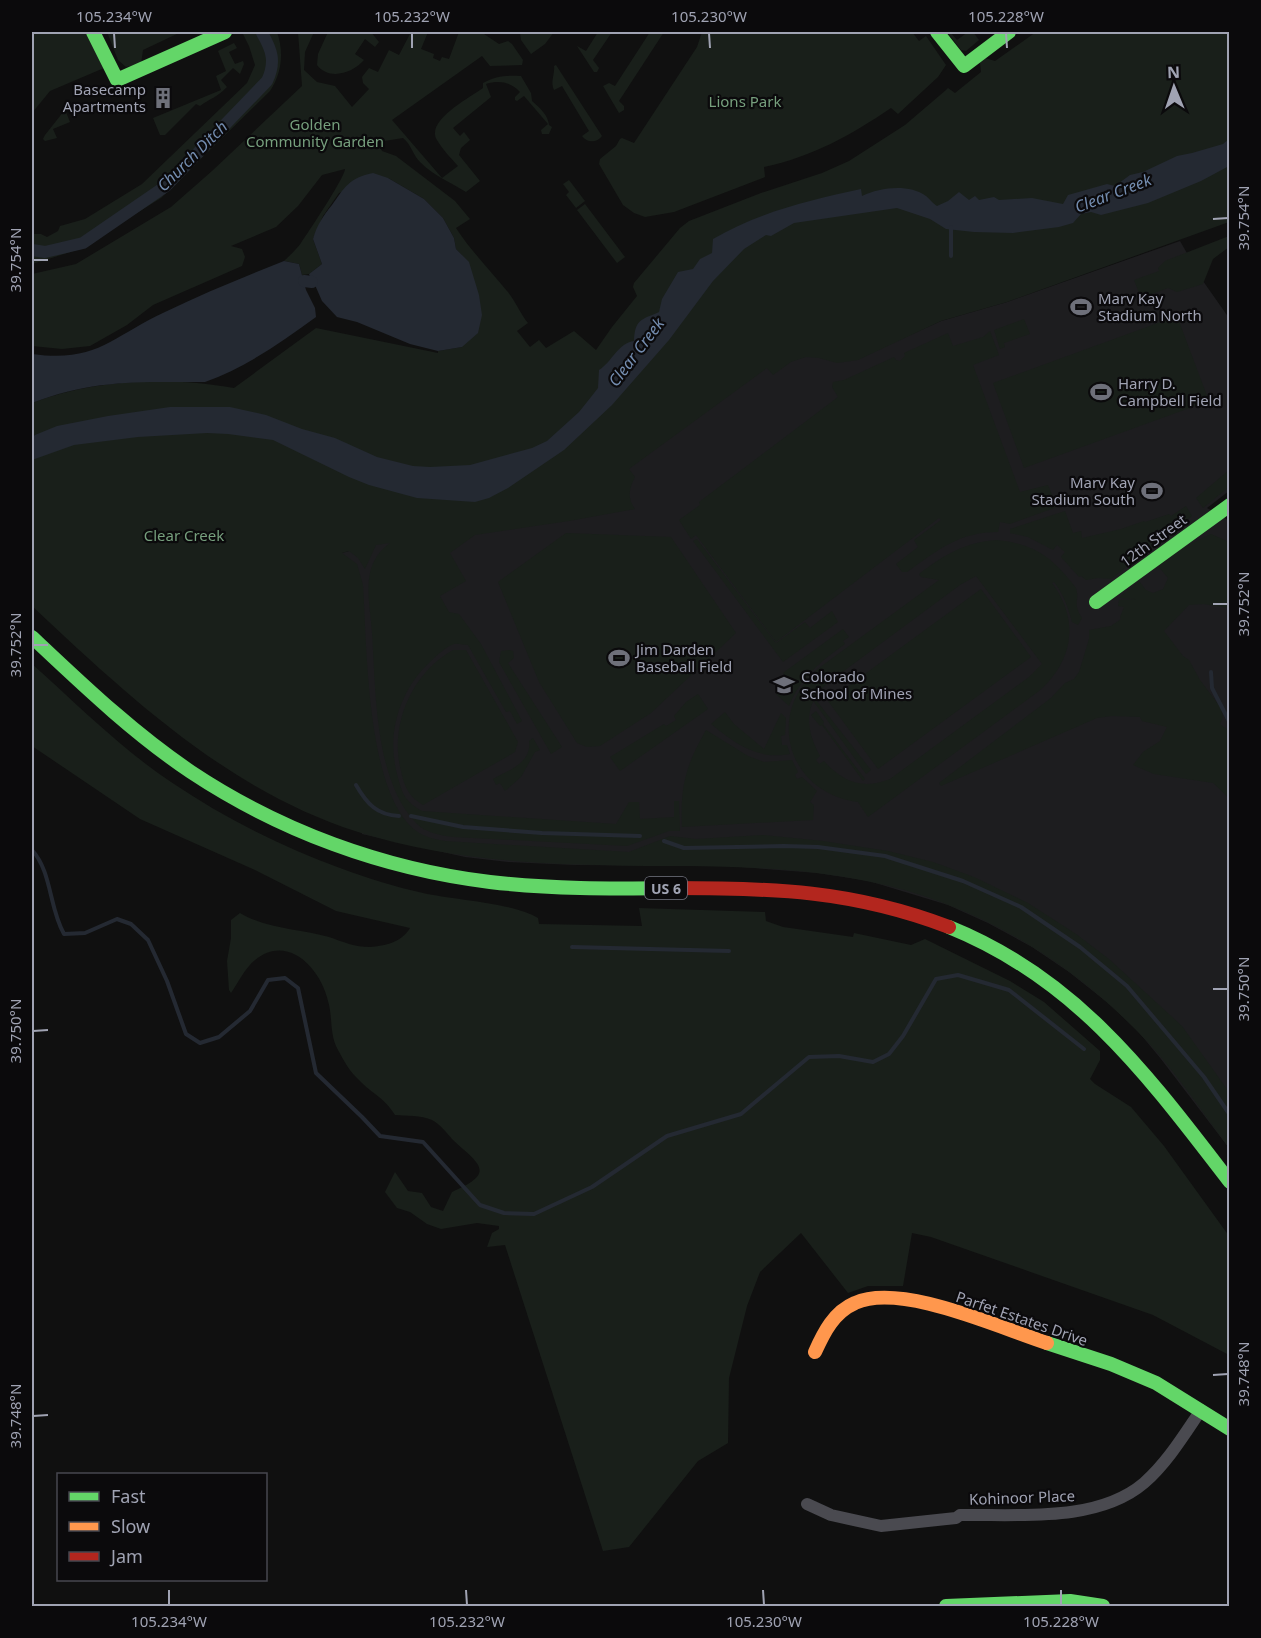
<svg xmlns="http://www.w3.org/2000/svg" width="1261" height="1638" font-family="'Noto Sans',sans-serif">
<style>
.built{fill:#1d1d1f}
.green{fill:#191f1a;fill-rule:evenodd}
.water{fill:#242932}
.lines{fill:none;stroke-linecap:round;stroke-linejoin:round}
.stream{stroke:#242932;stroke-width:4}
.canal{stroke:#242932;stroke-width:12}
.street{stroke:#4a4a50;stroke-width:12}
.fast{stroke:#63d668;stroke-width:14}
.slow{stroke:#ff974d;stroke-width:14}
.jam{stroke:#b3261e;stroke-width:14}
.ticks{fill:none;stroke:#a0a3b3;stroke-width:2}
.labels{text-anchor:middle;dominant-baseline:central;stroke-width:4.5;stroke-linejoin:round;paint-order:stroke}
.shield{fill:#0b0a0c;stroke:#737581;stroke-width:1.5}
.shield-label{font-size:14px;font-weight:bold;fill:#a0a3b3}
.poi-label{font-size:15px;fill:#a0a3b3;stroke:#0b0a0c;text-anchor:start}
.park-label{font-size:15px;fill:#769f7d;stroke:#0b0a0c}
.street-label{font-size:15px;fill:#a0a3b3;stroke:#0b0a0c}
.water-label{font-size:16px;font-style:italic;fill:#748db0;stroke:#0b0a0c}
.neatline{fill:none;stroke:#a0a3b3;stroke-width:2}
.ticks-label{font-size:15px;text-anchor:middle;fill:#a0a3b3}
</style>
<rect width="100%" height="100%" fill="#101010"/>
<!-- built -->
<path class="built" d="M1180,241L1203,281L1229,318V491L1207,508L1230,521L1229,1148L1161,1059L1137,1030L1108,1003L1069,972L1032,947L988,923L948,905L869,881L818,873L728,866L575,865L508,862L465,857L362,834L334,555L368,546L781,350L868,354L941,321L1007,302Z"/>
<!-- green -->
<path class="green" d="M32,32H87L104,68L50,91L32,113Z
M107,32H181L143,50L141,64L126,67L118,60Z
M242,32H277C284,52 282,73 270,91L161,198L77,250L32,264V234H41L47,237L58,231L60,226L85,219L142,184L247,83L255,65L249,46Z
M298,32H314L305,52L304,70L317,82L335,86L352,107L369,89L363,83L362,77L369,68L378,72L389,50L399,55L411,32H428L421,49L434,54L433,58L440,61L442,57L449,59L459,32H481L499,44L508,41L512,44L523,60L522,65L490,66L482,56L392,120L442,178L458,166C451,158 442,149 437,140C425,121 469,98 483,88V83C496,76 506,75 521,76L531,93L532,101C540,108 548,115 549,125L552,127L549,134H542L541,130L548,124L524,96L517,101L515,100V97L520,92C511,82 499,80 486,84L491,97L453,128L460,136L464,132L470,140L461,148L459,155L480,181L466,192C450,182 434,176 420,162C413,155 411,144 403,138L378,142L382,151L396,156L455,201L470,219L456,228C471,251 490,270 507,291C515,300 520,313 528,323L517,331L530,347L539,340L546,348L574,331L596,350L612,327L637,296L633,287L634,283L680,228L689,221L761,193L822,173L849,161L905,125L946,90L948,88L955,93L981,72L980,62L985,58L995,61L1036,32H1229V222L1007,302L941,321L858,360L837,363L819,358L806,357L791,362L773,375L767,368L629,469L635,477C629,489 627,498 635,509L569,521L475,535L450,553L466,581L440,596L449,612L459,614L481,644L522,721L517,724L510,711L506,712L468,645C464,645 458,643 454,644C446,647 437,655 431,661C400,689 386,733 397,774C402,793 404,801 422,811L616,824L629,802H639L640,819L674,817V801H679L680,831H669L627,846L453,837C439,835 426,833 416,823C374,779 376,690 372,633C371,614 366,592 370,573C373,560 379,551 390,543L376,545L365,569L358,558L349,551L342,553L357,564L363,585C367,645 366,791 415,830C424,837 434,839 445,841L629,852L670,836L696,839L763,835L823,841L888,851L933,862L974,877L1028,903L1076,934L1109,959L1182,1026L1229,1092V1148C1199,1108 1171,1064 1135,1029C1063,956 967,900 866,881C800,868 733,866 666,866C563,865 458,864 358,832C229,791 129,697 32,606V403C94,379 169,376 234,388L316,328L438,353V351L462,347L469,263L456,249L454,238L443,218L424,199L388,178L339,193L323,216L313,239L322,264L309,274L302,275L299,264L284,261C290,255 296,250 301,243C308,233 345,177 345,169L322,175L298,206L276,227L231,246L242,249L245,257L242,266L153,305L127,325L90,346L62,349L32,346V274L76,264L171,207L212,171L302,86Z
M328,32H371L379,42L375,47L365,39L355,54L364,60C353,73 329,81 317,65L318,54Z
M520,32H554L545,44L531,54L521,40Z
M598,32H612L593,60L599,68L597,72H594L577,46L586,51Z
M650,32H664L619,101L624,106V110L619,113L603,86L609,83L615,86Z
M702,32H912L919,41L926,36L946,65L938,77L898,114L891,108C851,135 812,157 764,167L765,177L674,212L645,217L634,213L623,205L599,164L600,159L616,146L620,139L622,138L634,143L697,47Z
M947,32H950L957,40L968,32H973L979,40L966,51L961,50Z
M234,43L237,48L229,52L235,64L243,61L244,64L240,74L233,68L221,80L227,87C216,98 211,98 200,106L196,104L165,135H160L153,118L221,90L216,76L226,71L218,51Z
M556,65L602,136C597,143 587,143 582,136L589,131L562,86L554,90C550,81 555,75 554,66Z
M64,111L66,112L70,122L53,129L57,138L45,141L43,139L45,135Z
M569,180L585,201L576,208L566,195L569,192L563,184Z
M585,204L625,257L617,263L577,210Z
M1229,236V247L1213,259L1203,284L1177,292L1168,288L1141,298L1134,280L1159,271L1158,268L1165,261Z
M1177,316L1209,401L1024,468L993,383Z
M1024,319L1030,334L1004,343L1005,347L1000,349L994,330Z
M990,331L999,355L973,365L1020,492L1048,485L1057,507L1010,524L1000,522L998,532C959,532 938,550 907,572H902L896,564L918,547L914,540L941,520L939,518L776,642L696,535L691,539L679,520L700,505L699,502L838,397L832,387L833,382L844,380L894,357L896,360L900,361L905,356L904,353L948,333L953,346L983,337Z
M1229,470V487L1203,508L1196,498Z
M1186,506L1192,516L1111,579L1098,578L1086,580L1081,576L1079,577L1061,557L1065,552L1057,545L1053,550L1028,537L1010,533V529L1065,511L1073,533L1081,531L1082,538L1121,529L1144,521L1145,522L1169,514L1171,516Z
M566,533L671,537L736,633L651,713L600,746L587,747L577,743L539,682L498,582Z
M1211,534L1229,542V608L1203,604L1189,605L1164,631L1183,656L1189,660L1200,680L1221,708L1223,717L1220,724L1229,731V798L1213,783L1154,774L1133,765L1143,752L1160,741L1167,727L1142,721L1140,717L1112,716L1097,718L941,786L939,783L1051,698L1065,683L1074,679L1079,672L1089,639V630L1111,626L1121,619L1120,617L1124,607L1118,606L1119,600L1136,599L1120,598L1121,596L1139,581L1146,590L1153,593L1163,589L1168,578L1158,566L1184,547Z
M697,539L776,643L805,622L810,628L832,611L838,622L783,662L693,541Z
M997,540C1036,544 1053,558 1076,588C1080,601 1072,603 1082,618L1078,625L1072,622C1068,607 1064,595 1054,582L1052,583C1080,620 1073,661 1039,691L868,817L858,802C788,793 764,714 819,668L939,580L921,577L919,574C944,555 965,542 997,540ZM976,576L1042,664L1029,677L890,779C862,790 843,782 824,761L819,764L816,760L820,756C805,728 803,704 829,682L960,585Z
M981,589L1031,657L878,769L828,701Z
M843,629L849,637L843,641L845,644C821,661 800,678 789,706L776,694L788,680L783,673Z
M453,650H466L518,742L515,752L423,805C409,797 404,786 401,771C389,725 412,673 453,650Z
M509,650L513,651L514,658L508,663L562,747L551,754L499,662L501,651Z
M32,664C77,704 120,748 171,782C223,817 281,847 340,868C367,878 395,887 423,893C453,900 515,903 538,918L539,924L642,926L639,908L765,912L766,921L783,927L853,937L854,933L911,945L925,939L1010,981L1044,1002L1100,1051V1060L1090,1079L1095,1084L1131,1107L1164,1146L1229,1236V1355L1153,1315L931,1237L912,1233L903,1286H868L848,1293L801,1233L760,1272L747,1306L729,1378L728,1443L698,1461L629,1547L603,1551L505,1245L487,1247L492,1233L499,1229V1226L477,1223L441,1229L427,1224L410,1212L397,1208L385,1192L395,1172L408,1191L422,1193L431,1207L443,1211L452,1192C499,1172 477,1163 452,1139C446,1132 440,1124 432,1120C421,1115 406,1116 395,1115C384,1097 372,1094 359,1080C350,1072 344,1061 338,1050C329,1034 333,1017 328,1001C321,969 288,933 255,960C245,968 238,983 231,993L229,990L227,961L231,938V920L240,913C267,929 300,929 329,937C343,942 355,947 370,947C385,946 402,942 410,928L336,911L255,870L140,819L32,746Z
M698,694L708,709L620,771L610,757L664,724L666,726L676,720L674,716L686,702Z
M816,700L871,770L866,774L814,702Z
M816,711L824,722L823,724L865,779L863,781L822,725L820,726L811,715Z
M725,712L734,724L764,749L781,713L786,718L785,735L781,736L782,745H787L790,754C757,760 736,744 711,724Z
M706,730L748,756L764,762L792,760L798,772L795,775L797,779L802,777L817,791L810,802L814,805L813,820L682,827C680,786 686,765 706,730Z
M533,738L540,750L535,752L521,777L505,791L500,783L496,785L493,779C509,770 532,763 529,741Z"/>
<!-- water -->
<path class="water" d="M1229,139V166L1201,181L1148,203L1101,215L1091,212L1081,214L1073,223L1059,227L1013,233L974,232L946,229L930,219L897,208L794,223L771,236L766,235L744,249L713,281L669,340L612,405L564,450L508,488L489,498L475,502L417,498L369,485L349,477L273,440L228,434L207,433L138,437L74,445L32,460V438L35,435L57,426L108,416L170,407H230L266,415L302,429L335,438L377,457L413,466L430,467L470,465L532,448L547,441L579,412L591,397L598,388L599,370C612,362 618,343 634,341C635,319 641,320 659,312L662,299L678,272L693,269L700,259L712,253L713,239C759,212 810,200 861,189L862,196C881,187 909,184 926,196C930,199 932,203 937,206L948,201L959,192L969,200L975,196L979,200L994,197L999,200L1032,198L1063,204L1068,195L1107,184L1115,186L1130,175L1143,172L1177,156L1192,153L1223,144Z
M373,173L388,178L424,199L443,218L454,238L456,249L469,262L479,295L482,315L478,333L462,347L438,351L410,344L357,322L337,317L322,301L315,285L312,282L309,274L322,264L313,239C317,225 323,216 332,205C345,187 349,178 373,173Z
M284,261L299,264L306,290L315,308L316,317C282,342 245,368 205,382C141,382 93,379 32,403V354C97,363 111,337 165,312C204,293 244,277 284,261Z"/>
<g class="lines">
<!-- stream -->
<path class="stream" d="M951,227V256
M1211,672L1212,688L1230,723
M356,785C367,804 377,815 399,816
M411,816L463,827L542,833L640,836
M664,841L684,848L784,846L818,847L885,856L963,881L1021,907L1080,947L1127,986L1204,1077L1230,1115
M32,850C52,872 49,908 64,934L85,933L117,919L131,924L148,940L167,981L186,1034L200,1043L219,1037L250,1011L268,980L285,978L298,988L316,1073L362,1117L380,1136L423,1142L480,1205L504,1213L534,1214L592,1187L667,1136L741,1114L809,1057L839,1056L873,1062L889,1054L903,1036L936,979L958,975L1009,990L1084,1049
M572,947L729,951"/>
<!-- canal -->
<path class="canal" d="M32,250L45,252L83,243L166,186L267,81C276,62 272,50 262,33
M304,281L312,282"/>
<!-- street -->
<path class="street" d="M807,1504L831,1515L881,1526L956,1518L960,1515C1018,1514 1097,1523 1144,1483C1167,1463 1184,1435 1201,1410"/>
<!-- fast -->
<path class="fast" d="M93,32L117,80L225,32
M937,32L964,66L1009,32
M1096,602L1230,505
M32,637C82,684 133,733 191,772C280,831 383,869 490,882C550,889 610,889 671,888
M949,927C1078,979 1149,1077 1230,1182
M1047,1343L1111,1364L1156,1383L1230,1429
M946,1606L1070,1601L1103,1606"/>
<!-- slow -->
<path class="slow" d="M815,1352C824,1332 834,1312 855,1303C901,1282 1000,1328 1047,1343"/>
<!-- jam -->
<path class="jam" d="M671,888C773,888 852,890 949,927"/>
</g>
<!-- ticks -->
<path class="ticks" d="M114,33L115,48M412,33V48M709,33L710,48M1006,33L1007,48M1213,219L1228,218M33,260H48M1213,604H1228M33,645H48M1213,989H1228M33,1031L48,1030M1213,1375L1228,1374M33,1416L48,1415M169,1590V1605M466,1590L467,1605M763,1590L764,1605M1061,1590V1605"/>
<!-- icons -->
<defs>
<symbol id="building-bare" viewBox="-9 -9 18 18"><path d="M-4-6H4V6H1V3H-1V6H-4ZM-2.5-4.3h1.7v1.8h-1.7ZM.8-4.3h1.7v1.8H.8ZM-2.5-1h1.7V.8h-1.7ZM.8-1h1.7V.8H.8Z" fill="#6e707a" stroke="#0b0a0c" stroke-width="2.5" paint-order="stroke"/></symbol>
<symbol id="stadium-bare" viewBox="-9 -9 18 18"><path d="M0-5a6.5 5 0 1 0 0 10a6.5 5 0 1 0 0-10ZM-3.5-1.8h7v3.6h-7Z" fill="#6e707a" stroke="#0b0a0c" stroke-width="2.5" paint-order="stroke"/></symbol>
<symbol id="university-bare" viewBox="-9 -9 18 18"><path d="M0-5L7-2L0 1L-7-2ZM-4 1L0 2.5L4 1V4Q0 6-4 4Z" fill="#6e707a" stroke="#0b0a0c" stroke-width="2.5" paint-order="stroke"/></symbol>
</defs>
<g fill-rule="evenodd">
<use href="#building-bare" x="148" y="83" width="30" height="30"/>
<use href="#stadium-bare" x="1066" y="292" width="30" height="30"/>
<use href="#stadium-bare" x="1086" y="377" width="30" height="30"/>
<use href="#stadium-bare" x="1137" y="476" width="30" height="30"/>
<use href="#stadium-bare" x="604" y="643" width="30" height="30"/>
<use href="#university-bare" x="769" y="670" width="30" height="30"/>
</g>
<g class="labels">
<!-- shield labels -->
<rect class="shield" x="645" y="877" width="42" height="22" rx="4.5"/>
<g class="shield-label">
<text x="666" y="888">US 6</text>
</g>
<!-- poi labels -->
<g class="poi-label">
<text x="146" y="89" text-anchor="end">Basecamp<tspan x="146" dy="17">Apartments</tspan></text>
<text x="1098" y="298">Marv Kay<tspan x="1098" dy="17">Stadium North</tspan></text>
<text x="1118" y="383">Harry D.<tspan x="1118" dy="17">Campbell Field</tspan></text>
<text x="1135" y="482" text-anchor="end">Marv Kay<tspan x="1135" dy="17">Stadium South</tspan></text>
<text x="636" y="649">Jim Darden<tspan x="636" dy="17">Baseball Field</tspan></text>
<text x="801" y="676">Colorado<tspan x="801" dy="17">School of Mines</tspan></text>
</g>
<!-- park labels -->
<g class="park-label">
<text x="745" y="101">Lions Park</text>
<text x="315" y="124">Golden<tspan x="315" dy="17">Community Garden</tspan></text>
<text x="184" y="535">Clear Creek</text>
</g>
<!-- street labels -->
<g class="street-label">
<text transform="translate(1153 540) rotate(-36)">12th Street</text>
<text transform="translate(1022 1318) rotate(19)">Parfet Estates Drive</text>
<text transform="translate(1022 1497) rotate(-2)">Kohinoor Place</text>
</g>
<!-- water labels -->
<g class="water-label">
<text transform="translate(192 156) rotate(-45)">Church Ditch</text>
<text transform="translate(1113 193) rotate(-21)">Clear Creek</text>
<text transform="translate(636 352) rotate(-53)">Clear Creek</text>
</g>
</g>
<!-- border -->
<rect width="1261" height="1638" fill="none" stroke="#0b0a0c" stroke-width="66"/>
<!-- legend -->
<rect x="57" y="1473" width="210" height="108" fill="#0b0a0c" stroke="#47474f" stroke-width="1.5"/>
<rect x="69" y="1492" width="30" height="9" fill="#63d668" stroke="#47474f" stroke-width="1.5"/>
<text x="111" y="1503" font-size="18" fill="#a0a3b3">Fast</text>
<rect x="69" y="1522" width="30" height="9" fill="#ff974d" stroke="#47474f" stroke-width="1.5"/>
<text x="111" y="1533" font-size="18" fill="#a0a3b3">Slow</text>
<rect x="69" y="1552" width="30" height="9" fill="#b3261e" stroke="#47474f" stroke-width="1.5"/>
<text x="111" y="1563" font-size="18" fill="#a0a3b3">Jam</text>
<!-- north arrow -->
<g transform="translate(1174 87) rotate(358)" stroke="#0b0a0c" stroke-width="4.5" paint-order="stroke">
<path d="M0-4.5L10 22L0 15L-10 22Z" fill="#a0a3b3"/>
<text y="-9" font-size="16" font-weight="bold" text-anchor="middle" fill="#a0a3b3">N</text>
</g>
<rect x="33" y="33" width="1195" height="1572" class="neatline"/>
<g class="ticks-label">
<text x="114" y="22">105.234°W</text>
<text x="412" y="22">105.232°W</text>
<text x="709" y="22">105.230°W</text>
<text x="1006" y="22">105.228°W</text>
<text transform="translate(1244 218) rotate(-90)" y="5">39.754°N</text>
<text transform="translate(16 260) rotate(-90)" y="5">39.754°N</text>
<text transform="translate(1244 604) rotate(-90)" y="5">39.752°N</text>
<text transform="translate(16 645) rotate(-90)" y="5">39.752°N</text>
<text transform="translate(1244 989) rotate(-90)" y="5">39.750°N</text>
<text transform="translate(16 1031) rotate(-90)" y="5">39.750°N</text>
<text transform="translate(1244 1374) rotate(-90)" y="5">39.748°N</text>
<text transform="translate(16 1416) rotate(-90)" y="5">39.748°N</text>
<text x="169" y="1627">105.234°W</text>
<text x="467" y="1627">105.232°W</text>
<text x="764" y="1627">105.230°W</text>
<text x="1061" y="1627">105.228°W</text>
</g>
</svg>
